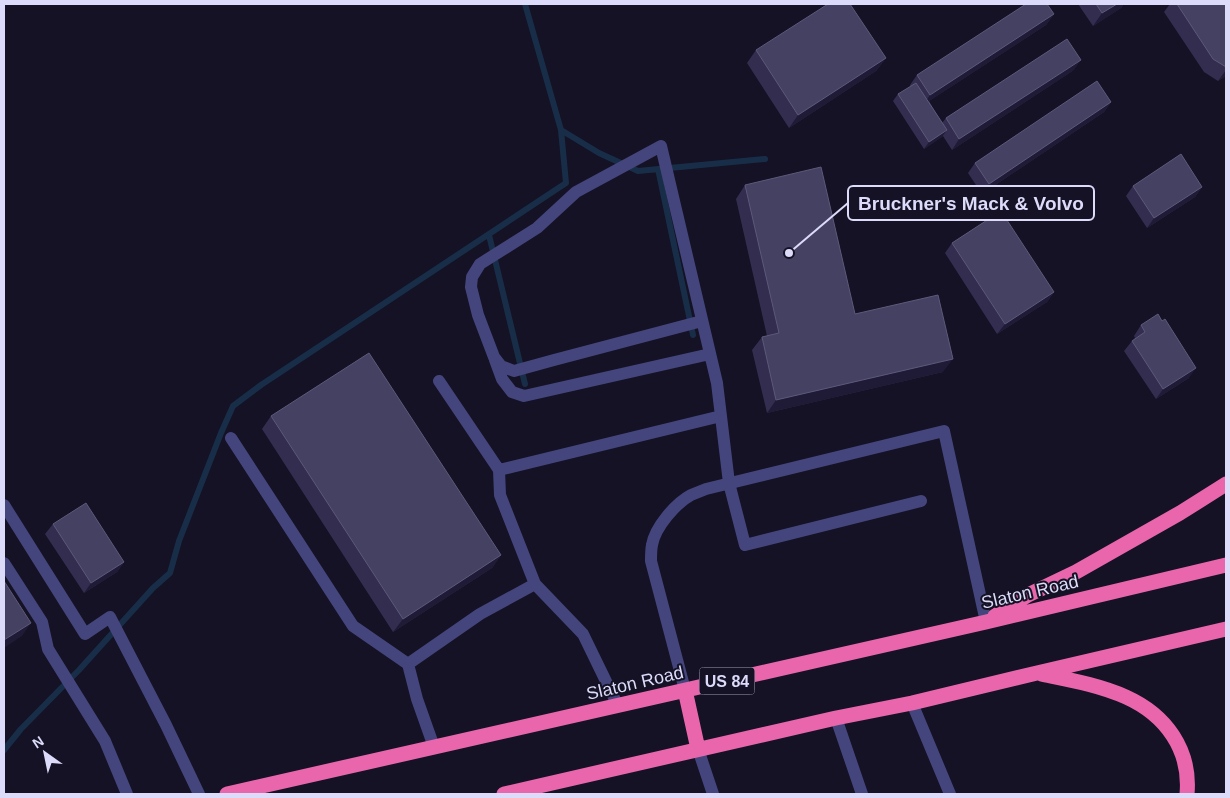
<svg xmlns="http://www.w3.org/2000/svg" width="1230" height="798" font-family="Arial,sans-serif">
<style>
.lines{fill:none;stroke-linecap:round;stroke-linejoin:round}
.stream{stroke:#182e48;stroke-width:6}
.minor{stroke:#44457d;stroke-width:12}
.highway{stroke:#e966ad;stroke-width:15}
.wall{fill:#332e50}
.shaded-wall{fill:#1f1b37}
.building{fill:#454162;stroke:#5d597a}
.labels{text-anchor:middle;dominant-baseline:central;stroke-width:4;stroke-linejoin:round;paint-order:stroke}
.shield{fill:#141224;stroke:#a09fba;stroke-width:1}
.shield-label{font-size:16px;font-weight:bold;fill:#dcdbfa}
.street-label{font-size:18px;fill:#dcdbfa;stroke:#141224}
.leader{fill:none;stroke:#dcdbfa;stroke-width:2}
.callout-dot{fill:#dcdbfa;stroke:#141224;stroke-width:2}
.callout{fill:#141224;stroke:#dcdbfa;stroke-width:2}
.callout-label{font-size:19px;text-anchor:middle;font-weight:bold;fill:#dcdbfa}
</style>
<rect width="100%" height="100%" fill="#141224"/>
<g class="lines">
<!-- stream -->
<path class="stream" d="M561,130L599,153L638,171L765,159
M658,169L693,335
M489,235L525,384
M4,750L21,729L79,670L153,588L170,573L179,541L221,433L233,406L261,385L566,183L561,130L525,4"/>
<!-- minor -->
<path class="minor" d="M702,321L554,360L514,371L501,366L494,357L478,315L471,287L472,277L480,264L537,228L576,192L661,146L717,383L729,483L745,545L921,501
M495,360L502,379L512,392L524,396L710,354
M439,381L499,470L500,495L535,584
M231,438L353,626L408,664
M499,470L721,416
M4,505L85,634L110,617L166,725L199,794
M4,563L42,622L48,649L105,741L127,794
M685,690L651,561C651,556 651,550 652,545C655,527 676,503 691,495C696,493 701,491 706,489L944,431L986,622
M912,703L950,794
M836,718L862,794
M434,747L417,699L408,664L480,614L535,584L583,634L618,706
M698,749L713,794"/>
<!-- highway -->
<path class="highway" d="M995,616L1028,595L1076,572L1180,513L1226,484
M1041,674C1070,680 1099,685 1126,697C1166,715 1191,750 1187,794
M685,690L698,749
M227,794L986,622L1226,565
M504,794L836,718L912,703L1037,673L1226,629"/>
</g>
<!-- wall -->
<path class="wall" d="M1078,4H1124L1121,8L1093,26Z
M1170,4H1226V76L1218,81L1204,72L1164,12Z
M1054,14L1046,25L929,101L942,123L946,118L1074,70L952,150L943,136L924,149L893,101L898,94L910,87V85L917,75Z
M756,50L886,58L876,71L789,128L747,63Z
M1111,102L1104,112L982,194L968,173L975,163Z
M745,185L855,314L943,372L767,413L752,350L762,337L767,336L736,199Z
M1133,186L1202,187L1195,197L1147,228L1126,196Z
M952,243L1054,292L1047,302L997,334L945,253Z
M1162,321L1189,378L1156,399L1124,351L1132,341L1135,338L1134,336L1141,325Z
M271,416L501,555L492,568L393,632L262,429Z
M53,524L124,562L117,572L84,593L45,534Z"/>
<!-- shaded-wall -->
<path class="shaded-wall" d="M1117,4H1124L1121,8L1093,26L1102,13Z
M1054,14L1046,25L923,105L930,95Z
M886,58L876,71L789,128L798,115Z
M1081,60L1074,70L952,150L959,139Z
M1226,70V76L1218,81Z
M1111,102L1104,112L982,194L989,184Z
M947,130L942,137L924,149L929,142Z
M1202,187L1195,197L1147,228L1154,218Z
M1054,292L1047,302L997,334L1005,324Z
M953,359L943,372L767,413L776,400Z
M1196,368L1189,378L1156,399L1163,389Z
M501,555L492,568L393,632L403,619Z
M124,562L117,572L84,593L91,583Z
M31,623L22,636L4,648V640Z"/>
<!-- building -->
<path class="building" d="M828,4H850L886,58L798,115L756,50Z
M1026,4H1047L1054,14L930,95L917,75Z
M1096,4H1117L1102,13Z
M1177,4H1226V67L1213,59Z
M1067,39L1081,60L959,139L946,118Z
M1097,81L1111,102L989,184L975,163Z
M916,83L947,130L929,142L898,94Z
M1181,154L1202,187L1154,218L1133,186Z
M821,167L855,314L938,295L953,359L776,400L762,337L779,333L745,185Z
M1001,211L1054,292L1005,324L952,243Z
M1158,314L1162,321L1165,319L1196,368L1163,389L1132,341L1145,332L1141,325Z
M369,353L501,555L403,619L271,416Z
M86,503L124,562L91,583L53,524Z
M4,581L31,623L4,640Z"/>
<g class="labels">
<!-- shield labels -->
<rect class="shield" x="699.5" y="667.5" width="55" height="27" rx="4"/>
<g class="shield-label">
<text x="727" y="681">US 84</text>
</g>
<!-- street labels -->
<g class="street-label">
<text transform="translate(1030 592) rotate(-13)">Slaton Road</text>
<text transform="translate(635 683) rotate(-13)">Slaton Road</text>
</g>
</g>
<!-- callouts -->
<path class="leader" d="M789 253L848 203"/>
<circle class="callout-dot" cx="789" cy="253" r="5"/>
<rect class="callout" x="848" y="186" width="246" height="34" rx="5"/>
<g class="callout-label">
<text x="971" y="210">Bruckner's Mack &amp; Volvo</text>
</g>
<!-- border -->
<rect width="1230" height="798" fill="none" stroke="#dcdbfa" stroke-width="10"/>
<!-- north arrow -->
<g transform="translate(45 753) rotate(327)" stroke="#141224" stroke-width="4" paint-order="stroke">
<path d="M0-4L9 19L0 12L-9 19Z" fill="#dcdbfa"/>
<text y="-8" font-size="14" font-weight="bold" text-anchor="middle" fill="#dcdbfa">N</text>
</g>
</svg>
